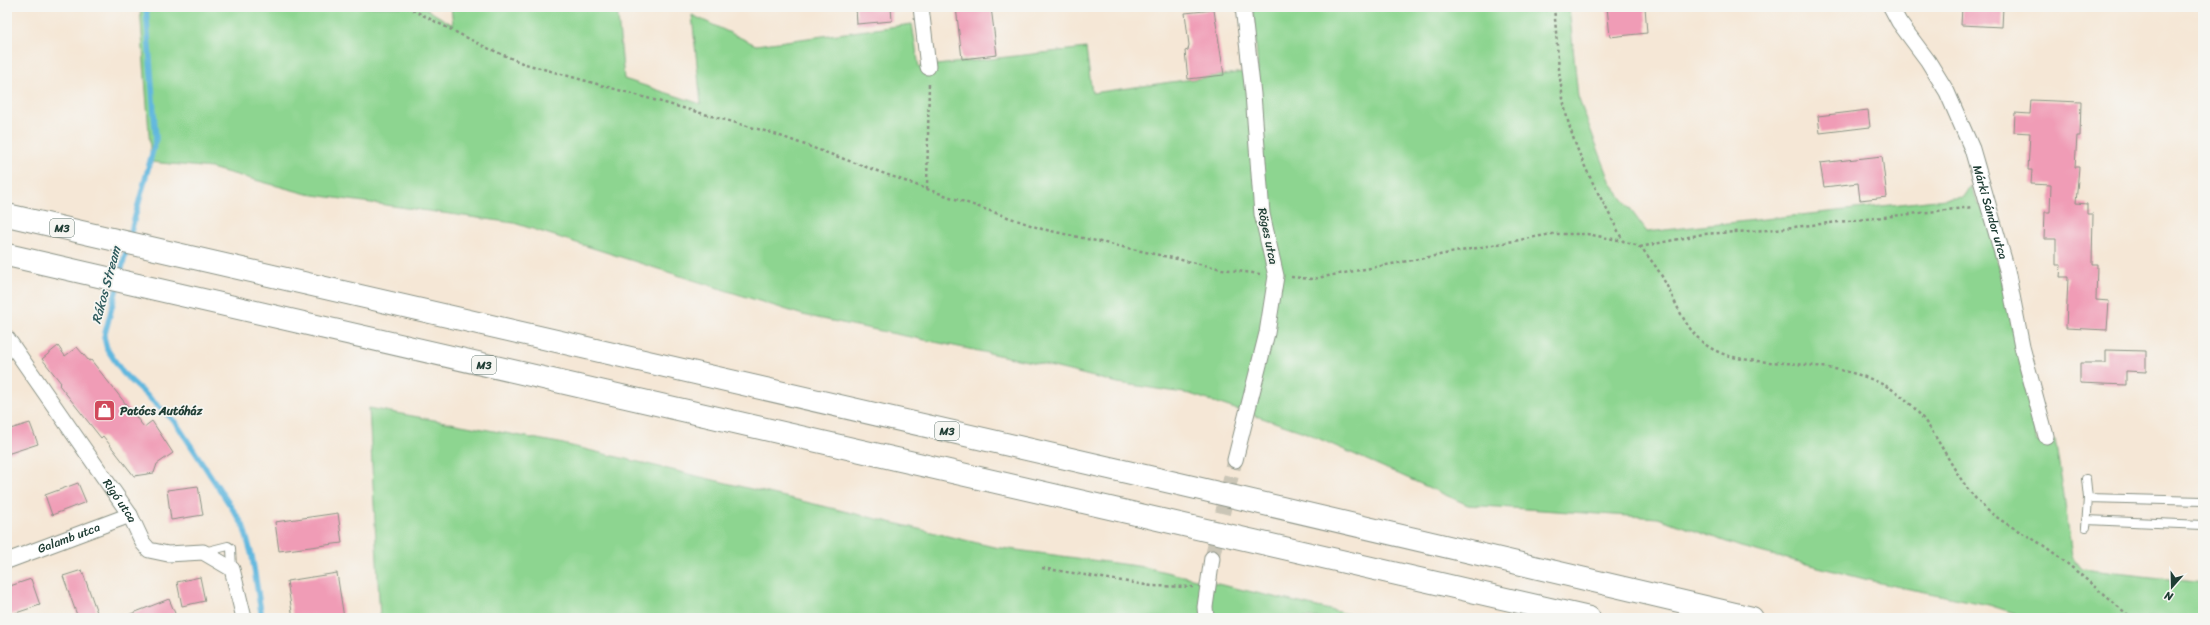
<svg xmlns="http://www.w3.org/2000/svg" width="2210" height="625" font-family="Sriracha,sans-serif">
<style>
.green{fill:#8dd590;stroke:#568962}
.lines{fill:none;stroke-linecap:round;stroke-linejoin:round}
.stream{stroke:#61b7de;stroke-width:5.5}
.building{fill:#f09cb6}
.street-tunnel{stroke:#cac5b6;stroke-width:15;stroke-dasharray:15 8;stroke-linecap:butt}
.lane-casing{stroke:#8a9285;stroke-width:10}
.street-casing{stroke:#8a9285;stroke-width:17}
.highway-casing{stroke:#8a9285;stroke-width:24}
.path{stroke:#8a9285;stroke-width:2.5;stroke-dasharray:3 3;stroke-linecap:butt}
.lane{stroke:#fff;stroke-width:8}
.street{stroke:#fff;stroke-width:15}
.highway{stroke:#fff;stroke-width:22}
.labels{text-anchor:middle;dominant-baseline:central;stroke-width:3.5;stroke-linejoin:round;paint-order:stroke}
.shield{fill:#f6f6f2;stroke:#60746d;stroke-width:1}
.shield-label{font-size:11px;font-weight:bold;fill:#1f3d34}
.street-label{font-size:12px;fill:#1f3d34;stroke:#f6f6f2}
.poi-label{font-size:12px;font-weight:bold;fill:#1f3d34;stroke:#f6f6f2;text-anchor:start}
.water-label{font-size:13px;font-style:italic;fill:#305c5e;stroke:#f6f6f2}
</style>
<rect width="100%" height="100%" fill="#f6f6f2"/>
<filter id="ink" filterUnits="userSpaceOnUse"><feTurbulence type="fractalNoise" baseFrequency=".025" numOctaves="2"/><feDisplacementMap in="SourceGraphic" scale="8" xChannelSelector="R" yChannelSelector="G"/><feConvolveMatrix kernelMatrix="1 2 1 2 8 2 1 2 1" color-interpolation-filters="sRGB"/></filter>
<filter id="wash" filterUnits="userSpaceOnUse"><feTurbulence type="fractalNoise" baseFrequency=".012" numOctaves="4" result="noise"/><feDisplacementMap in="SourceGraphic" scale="16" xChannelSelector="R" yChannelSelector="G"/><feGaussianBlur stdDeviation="0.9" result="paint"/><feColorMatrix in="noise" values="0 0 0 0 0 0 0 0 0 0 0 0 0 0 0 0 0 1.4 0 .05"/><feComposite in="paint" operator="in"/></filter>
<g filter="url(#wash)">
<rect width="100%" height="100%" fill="#f5e7d6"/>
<!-- green -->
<path class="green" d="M140,7H423L453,25L451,7H617L624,79L701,104L692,15L756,45L912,24L919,67L1086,48L1092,93L1258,70L1253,7H1569L1578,97L1611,183L1647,232L1963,197L1970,186L1990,224L2037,442L2055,440L2063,488L2072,556L2082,569L2203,583V618H2030L1989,605L1880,583L1741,547L1658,518L1468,505L1304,432L1190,394L1118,383L1037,363L803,315L514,223L307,194L211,168L151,162Z
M369,408L559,443L994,547L1144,567L1365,618H380Z"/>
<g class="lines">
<!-- stream -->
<path class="stream" d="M129,239L156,139L146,7
M120,276L127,247
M118,284L104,337L107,349L123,373L176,423L243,525L252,556L262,618"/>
</g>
<g id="blocks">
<!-- building -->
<path class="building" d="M856,7H891L892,21L857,24Z
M956,7H991L997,55L962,59Z
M1607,7H1645L1647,33L1610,37Z
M1962,7H2003L2002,27L1961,25Z
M1214,10L1224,75L1188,79L1185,51L1188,50L1189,45L1185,13Z
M2031,100L2081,102L2080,136H2077L2075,167H2079L2076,203L2087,204V214H2093L2092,264H2097L2096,300L2109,301L2107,330L2066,328L2068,277H2060L2061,265H2056V239H2044L2045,212H2050L2051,185L2031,184L2032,170H2028L2030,133L2014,132L2015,113L2030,114Z
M1868,110L1870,127L1820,133L1818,116Z
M1882,156L1887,197L1860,200L1858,183L1824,187L1820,163Z
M58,346L65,356L77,347L89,361L91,360L144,427L152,421L173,453L157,464L154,473L134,476L103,436L101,438L59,385L61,383L42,359Z
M2106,350L2146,351V372L2126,371V385L2080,383V363H2106Z
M30,423L38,444L7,454V430Z
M78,483L86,502L52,515L45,495Z
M198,486L203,515L171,520L167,490Z
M338,513L342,543L279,551L275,522Z
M82,570L99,618H78L63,576Z
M337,573L344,618H293L287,581Z
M200,577L205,601L182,606L177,582Z
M31,579L40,605L7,616V587Z
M169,599L177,618H123V617Z"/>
</g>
</g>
<g filter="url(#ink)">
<use href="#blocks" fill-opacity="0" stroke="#8a9285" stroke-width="1"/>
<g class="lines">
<!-- street-tunnel -->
<path class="street-tunnel" d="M1212,558L1235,460"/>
<defs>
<path id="lane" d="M2086,479L2088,498L2203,501
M2086,520L2203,525
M2086,527L2088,498
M204,552L228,546L231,548L232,569"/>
<g id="street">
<path d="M921,7L928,67"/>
<path id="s1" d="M1891,7L1899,22L1928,61L1947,92L1972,149L2007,270L2022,347L2046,436"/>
<path id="s2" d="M7,338L130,515L143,543L149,550L168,554L203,552L232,569L244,618"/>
<path d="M1235,460L1267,333L1276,276L1262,214L1253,94L1243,7"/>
<path id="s3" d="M7,561L130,515"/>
<path d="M1206,618L1205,607L1212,558"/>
</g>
<path id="highway" d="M7,215L1175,483L1752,618
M7,255L1589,618"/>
</defs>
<!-- lane casing -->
<use href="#lane" class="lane-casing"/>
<!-- street casing -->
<use href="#street" class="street-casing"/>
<!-- highway casing -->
<use href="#highway" class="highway-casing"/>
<!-- path -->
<path class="path" d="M407,7L483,46L522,63L772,133L927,189L1042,229L1222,269L1260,274
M1554,7C1558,49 1558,94 1572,134C1584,171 1606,206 1623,241C1628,243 1635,244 1639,247C1643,249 1647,255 1650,259C1672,285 1678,324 1706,345C1731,363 1768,361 1797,364C1830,367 1868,373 1896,392C1935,419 1947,468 1978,501C1997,522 2024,532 2047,548C2077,570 2103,595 2132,618
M927,189L929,82
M1640,247L1703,234L1767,230L1973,207
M1291,277L1312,279L1551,234H1587L1623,241
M1042,568L1152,586L1193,587"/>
<!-- lane -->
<use href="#lane" class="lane"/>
<!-- street -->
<use href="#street" class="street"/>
<!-- highway -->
<use href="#highway" class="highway"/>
</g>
</g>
<!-- icons -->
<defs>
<symbol id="shop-square" viewBox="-11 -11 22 22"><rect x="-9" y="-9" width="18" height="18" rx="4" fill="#d1495b" stroke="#f6f6f2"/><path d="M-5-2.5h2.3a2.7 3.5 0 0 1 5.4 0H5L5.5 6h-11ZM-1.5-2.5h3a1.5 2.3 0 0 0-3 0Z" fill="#fff"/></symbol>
</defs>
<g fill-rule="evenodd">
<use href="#shop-square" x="92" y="398" width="25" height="25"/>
</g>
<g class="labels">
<!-- shield labels -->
<g class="shield">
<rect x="50" y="219" width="24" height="18" rx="3"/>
<rect x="472" y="356" width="24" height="18" rx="3"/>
<rect x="935" y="422" width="24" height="18" rx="3"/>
</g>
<g class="shield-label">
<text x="62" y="228">M3</text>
<text x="484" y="365">M3</text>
<text x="947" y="431">M3</text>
</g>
<!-- street labels -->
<g class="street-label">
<text stroke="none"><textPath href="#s1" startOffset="230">Márki Sándor utca</textPath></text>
<text transform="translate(1268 236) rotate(78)">Röges utca</text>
<text stroke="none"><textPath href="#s2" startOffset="198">Rigó utca</textPath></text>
<text stroke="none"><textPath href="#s3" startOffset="66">Galamb utca</textPath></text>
</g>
<!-- poi labels -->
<g class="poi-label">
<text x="120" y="411">Patócs Autóház</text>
</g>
<!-- water labels -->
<g class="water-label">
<text transform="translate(106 285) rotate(-75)">Rákos Stream</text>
</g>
</g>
<!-- margin -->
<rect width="2210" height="625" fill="none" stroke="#f6f6f2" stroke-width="24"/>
<!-- north arrow -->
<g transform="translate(2172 587) rotate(200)" stroke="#f6f6f2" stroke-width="3" paint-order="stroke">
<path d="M0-3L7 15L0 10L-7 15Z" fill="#1f3d34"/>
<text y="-6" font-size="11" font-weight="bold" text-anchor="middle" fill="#1f3d34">N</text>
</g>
</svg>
